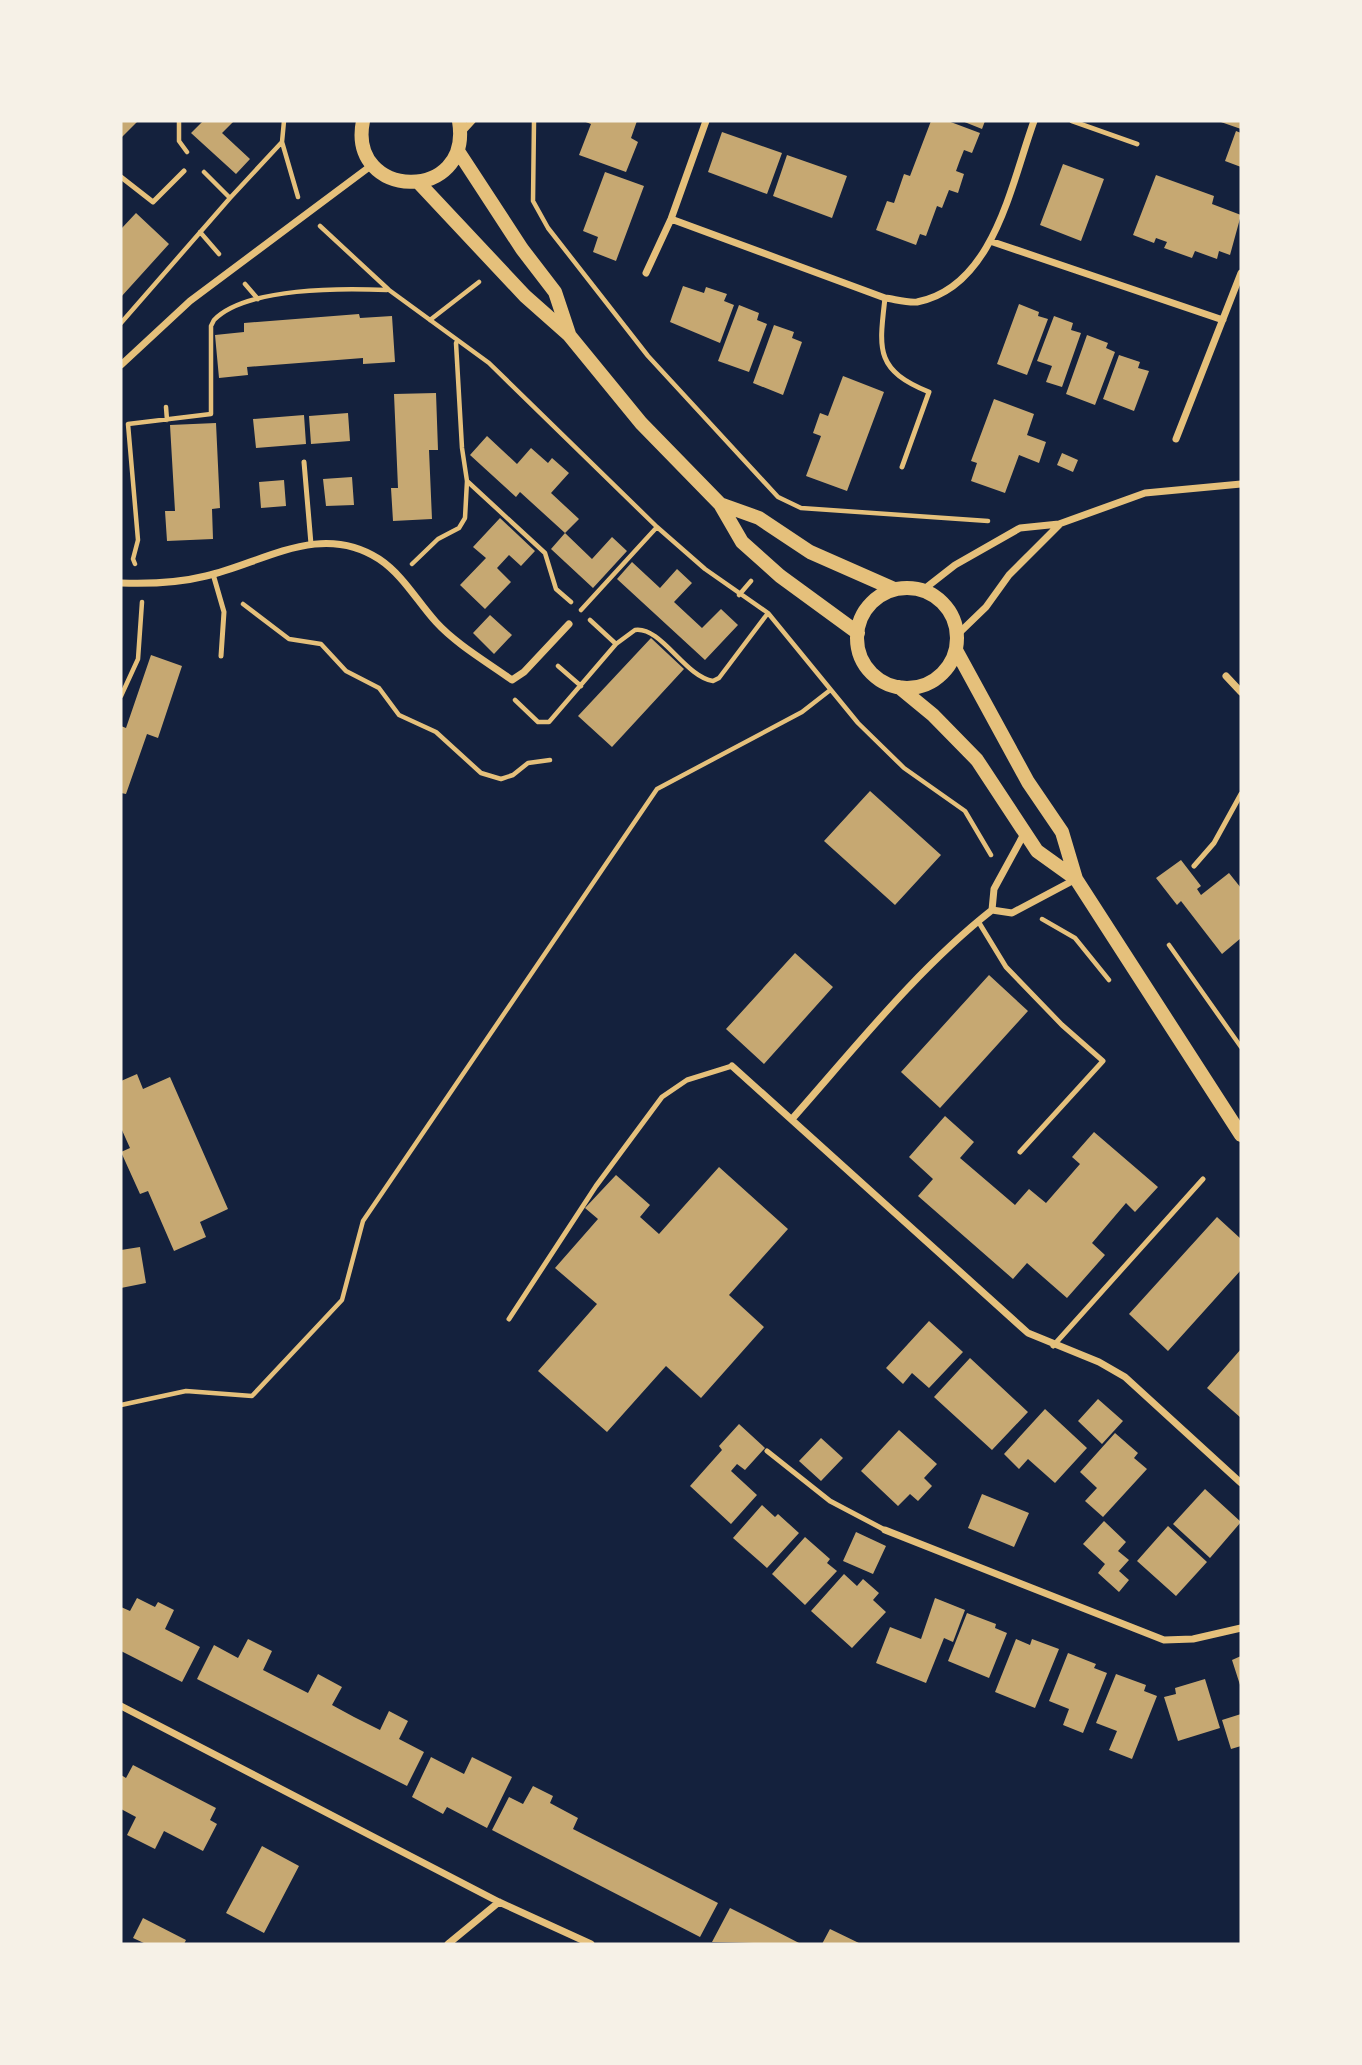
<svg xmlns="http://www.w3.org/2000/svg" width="1362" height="2065" font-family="'Fira Sans',sans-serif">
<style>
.building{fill:#c6a872}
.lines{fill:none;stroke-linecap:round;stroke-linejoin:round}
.path{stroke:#e5c07b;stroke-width:4.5}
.service{stroke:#e5c07b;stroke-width:5}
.minor{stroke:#e5c07b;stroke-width:7}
.secondary{stroke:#e5c07b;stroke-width:14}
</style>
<rect width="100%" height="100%" fill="#14213d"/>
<!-- building -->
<path class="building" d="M121,121H138L121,138Z
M203,121H234L222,133L250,159L236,174L191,133Z
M583,121H637L631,138L638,142L626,172L579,155L591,124Z
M931,121H948L980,133L972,153L964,150L960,160L956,171L964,174L958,193L949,190L942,208L937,206L926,236L920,234L916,245L876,230L887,201L894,203L904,174L910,176Z
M962,121H985L982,129Z
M1218,121H1241V129Z
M1236,131L1241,133V167L1225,161Z
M722,132L782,153L767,194L708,172Z
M787,155L847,176L832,218L773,196Z
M1063,164L1104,179L1081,241L1040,225Z
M605,172L644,186L616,261L593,252L598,237L583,231Z
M1156,175L1214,196L1212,204L1241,215L1230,255L1219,251L1217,259L1195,251L1192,258L1164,248L1167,242L1156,238L1154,243L1133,235Z
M136,213L169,244L121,297V229Z
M683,286L704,293L706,287L727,294L724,301L734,305L720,343L670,322Z
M1019,304L1039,312L1038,316L1048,319L1027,375L997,364Z
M739,305L759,313L757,320L767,324L749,372L718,361Z
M359,314L360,318L392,316L395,362L363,364V358L247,367L248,375L219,378L215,335L244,332V323Z
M1054,316L1073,323L1071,330L1081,333L1062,387L1046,382L1052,366L1037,361Z
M774,325L794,332L792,338L802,342L783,395L753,383Z
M1087,335L1108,343L1106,348L1115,352L1095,405L1066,394Z
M1119,355L1140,362L1138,368L1149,371L1134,411L1103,399Z
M843,376L884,392L847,491L806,476L821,436L813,433L820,413L828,416Z
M436,393L438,450H429L432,519L393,521L391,488H398L394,394Z
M994,399L1034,414L1027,435L1046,442L1039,463L1019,455L1005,493L971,481L977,463L971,461Z
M348,413L350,441L311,444L309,416Z
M304,415L306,444L256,448L253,419Z
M216,423L220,508L212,509L213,539L167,541L165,511H175L170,425Z
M487,436L517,464L531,448L548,463L552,458L569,473L551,493L579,519L565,533L520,492L516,497L470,455Z
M1062,453L1078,460L1073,472L1057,465Z
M352,477L354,505L326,506L323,479Z
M284,480L286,506L261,508L259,482Z
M500,518L535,551L521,566L509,555L497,568L511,582L485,609L460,585L486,558L473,547Z
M565,533L592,559L612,537L627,551L593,588L551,549Z
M632,562L660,588L677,569L692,583L674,602L702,628L721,609L738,625L705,660L617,579Z
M490,615L512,635L494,654L473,633Z
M651,638L684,669L612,747L578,716Z
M151,655L182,666L158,738L147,734L126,794L121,793V726L126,728Z
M870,791L941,855L895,905L824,841Z
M1181,860L1201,886L1197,889L1201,895L1229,873L1241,888V938L1222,954L1181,901L1177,905L1156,878Z
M795,953L833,987L764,1064L726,1029Z
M989,975L1028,1011L940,1108L901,1072Z
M137,1074L143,1089L170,1077L228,1209L200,1222L206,1237L174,1251L148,1191L140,1194L121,1152L130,1148L121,1128V1081Z
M945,1116L974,1142L960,1158L1015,1205L1029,1189L1046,1203L1080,1164L1072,1157L1094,1132L1158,1187L1135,1212L1126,1203L1092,1243L1105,1255L1067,1298L1027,1263L1013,1279L918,1196L933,1179L909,1157Z
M719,1167L788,1229L729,1295L764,1327L701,1398L666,1366L607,1432L538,1371L597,1304L555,1268L598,1219L585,1208L616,1175L650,1205L640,1217L659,1234Z
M1217,1217L1241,1239V1270L1168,1351L1129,1314Z
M140,1247L146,1283L121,1288V1250Z
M929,1321L963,1352L929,1388L912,1373L903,1384L886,1368Z
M1241,1349V1418L1207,1388Z
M970,1358L1028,1412L992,1450L934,1397Z
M1098,1399L1123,1421L1102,1444L1078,1421Z
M1045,1409L1087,1448L1055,1483L1028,1459L1019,1469L1004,1454Z
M739,1424L765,1448L745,1470L737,1464L731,1471L757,1495L731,1524L690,1486L722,1450L719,1446Z
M899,1430L937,1464L924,1478L932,1486L918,1501L910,1494L898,1506L861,1471Z
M1115,1433L1138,1453L1134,1458L1147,1469L1103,1517L1085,1501L1097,1488L1080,1472Z
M821,1438L843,1458L821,1481L799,1461Z
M1205,1489L1241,1522L1210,1558L1173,1524Z
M982,1494L1029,1513L1014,1547L968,1528Z
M762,1505L775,1517L778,1514L799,1533L767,1568L733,1538Z
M1104,1521L1126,1542L1118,1551L1129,1560L1119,1571L1129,1580L1119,1592L1098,1573L1105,1564L1083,1544Z
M1168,1526L1207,1562L1176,1596L1137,1561Z
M856,1532L886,1546L873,1574L843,1561Z
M805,1537L830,1559L827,1563L837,1571L805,1605L772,1574Z
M844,1574L857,1586L863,1579L879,1593L873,1600L886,1612L852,1648L811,1611Z
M137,1598L155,1607L158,1602L174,1610L165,1629L200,1647L182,1682L121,1651V1607L130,1611Z
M935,1598L965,1610L953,1642L944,1638L926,1683L876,1663L890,1627L921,1639Z
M967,1613L996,1624L995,1628L1007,1633L989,1678L948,1661Z
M248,1639L272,1651L263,1670L308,1693L318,1674L342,1687L332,1705L354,1717L380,1730L389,1711L408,1721L399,1739L424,1752L407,1786L197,1679L214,1645L238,1658Z
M1016,1639L1030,1645L1032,1639L1059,1649L1035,1708L995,1692Z
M1068,1653L1096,1664L1094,1668L1107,1673L1083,1733L1063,1725L1069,1709L1049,1701Z
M1241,1656V1688L1232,1660Z
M1116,1674L1146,1685L1144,1691L1157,1696L1132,1759L1109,1750L1117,1731L1096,1723Z
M1205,1679L1220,1728L1178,1741L1164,1697L1176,1694L1175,1688Z
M1241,1714V1746L1231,1749L1222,1720Z
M431,1757L464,1774L472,1757L512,1777L487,1828L447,1807L443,1814L412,1797Z
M133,1765L216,1808L210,1820L217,1824L203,1851L164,1831L155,1849L127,1835L136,1817L121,1809V1775L126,1778Z
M533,1786L553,1796L550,1803L578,1818L573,1829L718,1903L700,1937L492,1830L509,1797L523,1804Z
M262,1846L299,1866L264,1933L226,1913Z
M730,1908L764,1925L801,1944L712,1942Z
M143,1918L186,1940L184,1944H146L133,1938Z
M830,1929L861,1944H822Z"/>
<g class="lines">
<!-- path -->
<path class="path" d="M179,121V141L187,152
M284,121L282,142L298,197
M534,121L533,201L548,228L648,356L778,497L801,508L988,521
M230,198L282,142
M320,226L389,290L489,363L657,527L705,569L768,613L858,723L904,768L965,811L991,855
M200,232L219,254
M245,284L258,299
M430,320L479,282
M121,323L230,198L204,172
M166,407L167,420
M467,481L545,553L556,589L571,602
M135,564L133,559L138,540L128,424L211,414V326L214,320C246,287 344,288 387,290
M412,564L438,539L459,528L465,518L467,481L462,448L456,343
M739,595L751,581
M243,604L289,639L321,644L346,671L379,688L399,715L436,732L481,773L501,779L513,775L528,763L550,760
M581,610L657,527
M590,620L616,644L635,630C661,626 685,677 713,681L719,678L768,613
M558,666L581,686
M121,696L138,659L142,602
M515,700L538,722H549L616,644
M1042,919L1075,938L1109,980
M1169,945L1241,1047
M121,1405L186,1391L252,1396L342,1300L363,1221L657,789L802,712L829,691"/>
<!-- service -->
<path class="service" d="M1072,121L1137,144
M121,177L153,202L184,171
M885,298C879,350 875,370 929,392L902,467
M304,462L311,544
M213,574L224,612L221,656
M1194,866L1214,843L1241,794
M978,921L1006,967L1062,1025L1103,1061L1020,1152
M509,1319L596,1186L662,1097L687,1080L732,1066
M1053,1346L1203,1179
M767,1451L830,1501L885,1530"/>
<!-- minor -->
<path class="minor" d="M461,133L472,121
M671,219L885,298C894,299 907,303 917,302C994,287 1011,184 1034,121
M990,241L1223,320
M646,273L671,219L706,121
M121,365L190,301L372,165
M1176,439L1241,273
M121,583C149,584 178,583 206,576C263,563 320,521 379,559C403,575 417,601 436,622C456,644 487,662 512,680L524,672L569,624
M923,590L955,565L1020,528L1059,524L1145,493L1241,484
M957,635L986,607L1009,575L1059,525
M1226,676L1241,692
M992,910L994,889L1024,834
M732,1066L1028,1333L1099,1362L1125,1377L1241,1483
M792,1119C855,1048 917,969 992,910L1012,913L1076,879
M885,1530L1164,1640L1193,1639L1241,1628
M121,1706L499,1902L591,1944
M448,1944L499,1902"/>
<!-- secondary -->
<path class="secondary" d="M363,121C347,200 473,204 459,121
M458,151L522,249L555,292L569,334
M419,183L525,296L569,335L641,423L720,504L742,542L780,576L858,633
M720,504L759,518L810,552L894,589
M857 638a50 50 0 1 1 100 0a50 50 0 1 1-100 0Z
M956,650L1028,782L1062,832L1076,879L1241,1135
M899,687L933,715L977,760L1037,851L1076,879"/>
</g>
<!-- border -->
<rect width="1362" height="2065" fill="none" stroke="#f6f1e7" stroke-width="245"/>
</svg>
